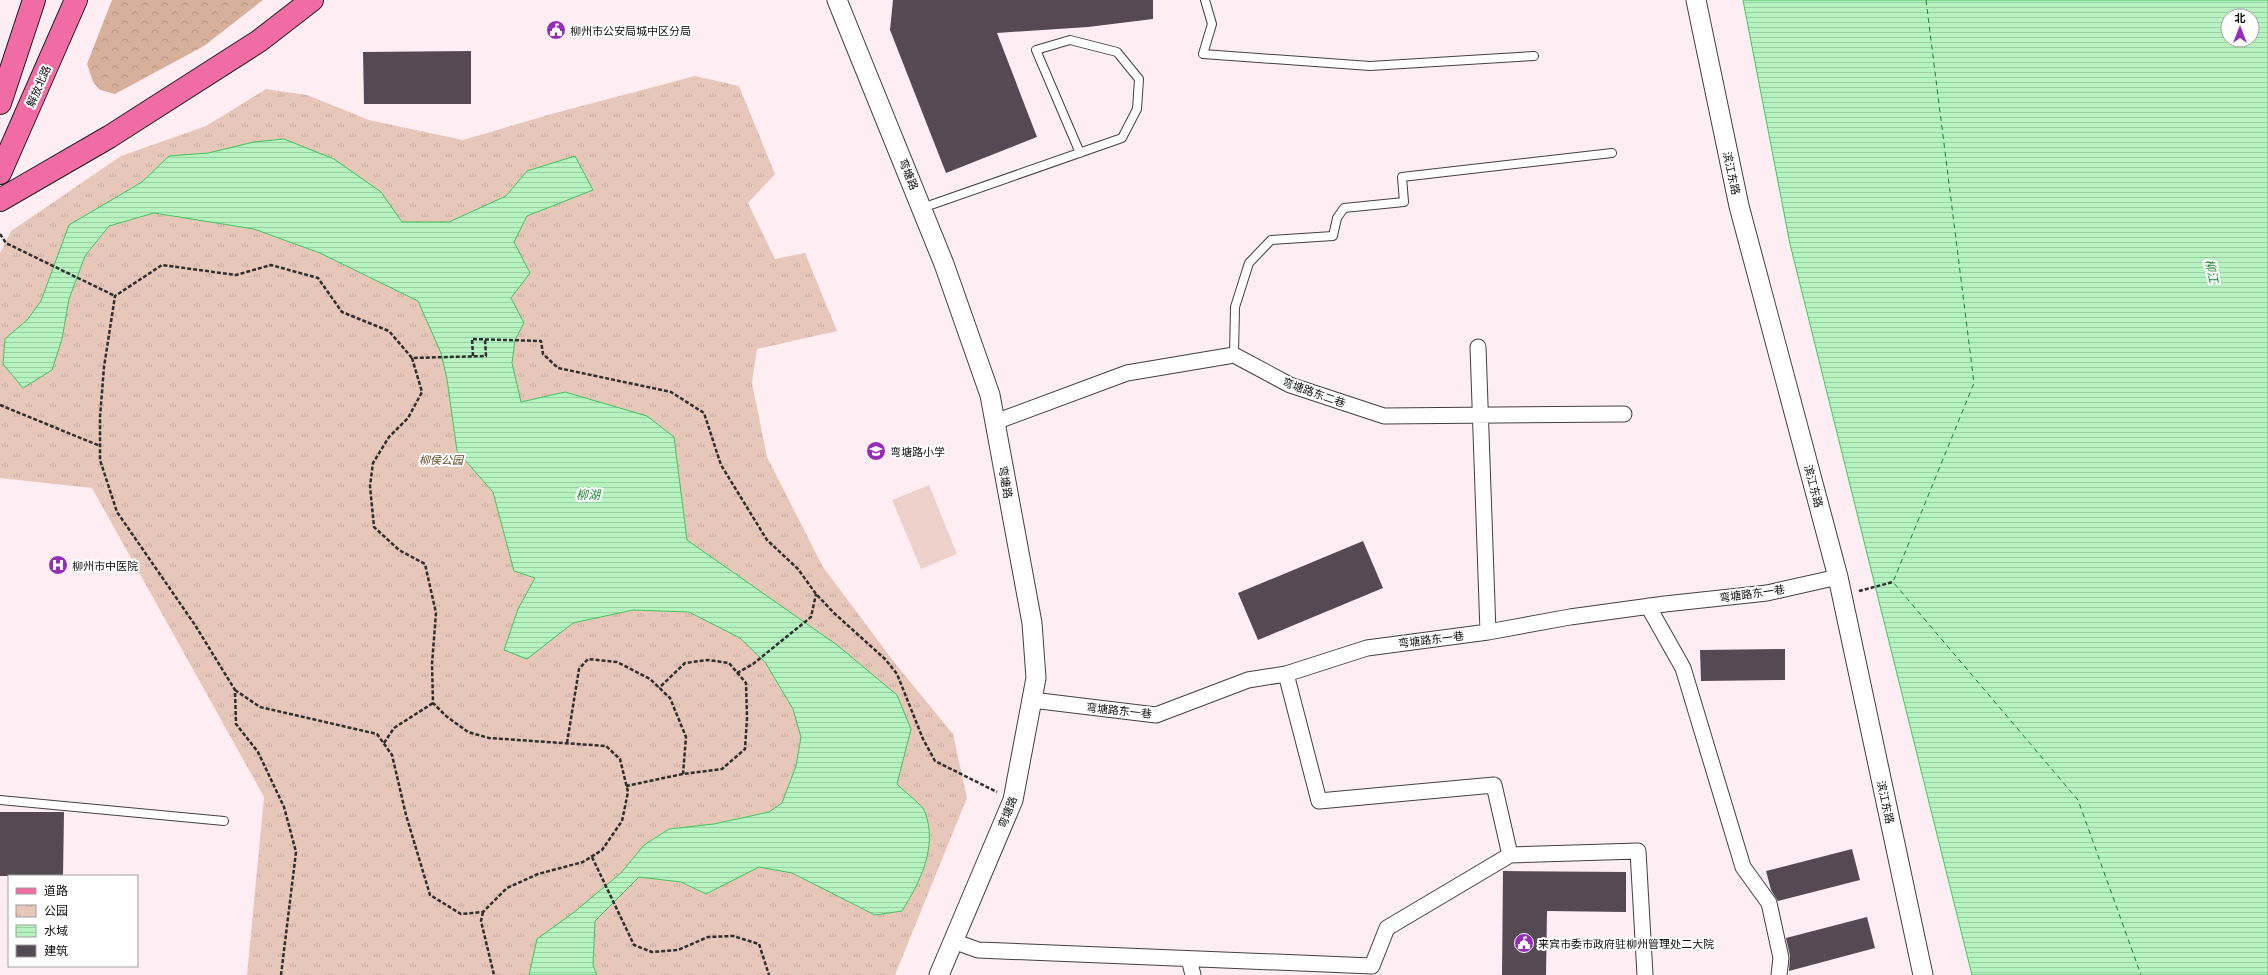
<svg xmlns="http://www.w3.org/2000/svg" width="2268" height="975" font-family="'Noto Serif','Noto Sans SC',serif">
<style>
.forest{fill:url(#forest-crowns)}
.park{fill:url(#park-tufts)}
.pitch{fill:#eed1cb}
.water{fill:url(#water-rules);stroke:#41c65c;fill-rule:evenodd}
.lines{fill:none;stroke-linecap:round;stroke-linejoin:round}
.ferry{stroke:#1b8436;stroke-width:1;stroke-dasharray:5 4;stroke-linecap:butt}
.building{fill:#554a53}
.service-casing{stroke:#404040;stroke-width:10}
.minor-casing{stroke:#404040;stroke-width:17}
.tertiary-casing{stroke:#404040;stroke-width:21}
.primary-casing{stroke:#1e1e1e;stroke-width:24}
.path{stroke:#2f2f2f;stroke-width:2.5;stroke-dasharray:4 2;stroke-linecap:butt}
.service{stroke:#fff;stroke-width:8}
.minor{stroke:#fff;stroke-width:15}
.tertiary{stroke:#fff;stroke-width:19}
.primary{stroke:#f16ca5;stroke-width:22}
.labels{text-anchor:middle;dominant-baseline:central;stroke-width:4;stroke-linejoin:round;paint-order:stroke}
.poi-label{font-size:11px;fill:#0d0d0d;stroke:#fff;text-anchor:start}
.street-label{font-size:11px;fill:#0d0d0d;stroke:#fff}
.park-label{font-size:11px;font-style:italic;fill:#614821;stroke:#fff}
.water-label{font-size:12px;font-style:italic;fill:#1b8436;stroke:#fff}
</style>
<defs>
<pattern id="forest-crowns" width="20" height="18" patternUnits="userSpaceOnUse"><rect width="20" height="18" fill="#d6b09a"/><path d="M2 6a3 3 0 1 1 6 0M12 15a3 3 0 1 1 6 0" fill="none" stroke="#b69684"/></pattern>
<pattern id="park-tufts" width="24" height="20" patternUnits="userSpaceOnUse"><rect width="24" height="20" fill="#e7c7ba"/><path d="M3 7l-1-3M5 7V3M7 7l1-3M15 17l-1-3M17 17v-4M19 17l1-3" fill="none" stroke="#c5aa9f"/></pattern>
<pattern id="water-rules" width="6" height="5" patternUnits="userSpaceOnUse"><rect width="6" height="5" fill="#b6f3c1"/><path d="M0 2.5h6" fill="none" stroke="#9bcfa5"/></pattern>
</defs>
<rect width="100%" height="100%" fill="#feeef4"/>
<!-- forest -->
<path class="forest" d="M112,0H263L204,46L115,94L100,90L93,82L87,64Z"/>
<!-- park -->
<path class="park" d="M695,76L739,86L775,174L748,203L775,259L805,253L837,331L757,349L752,383L767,457L823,567L894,662L953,734L967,798L895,975H247L264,797L92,488L0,478V253L11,231L121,156L206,126L266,89L307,95L369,120L463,140L555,113Z"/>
<!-- pitch -->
<path class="pitch" d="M929,485L957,554L921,569L892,500Z"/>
<!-- water -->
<path class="water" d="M1743,0H2268V975H1972L1790,244ZM2228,16H2252V40H2228Z
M284,139L334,159L381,192L402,222H449L506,196L527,171L575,156L593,190L527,216L514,242L530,273L511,298L524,323L515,340L512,363L521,402L565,392L647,416L674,437L687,540L837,645L897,695L911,729L897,784C903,791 923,805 925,812C938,847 920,882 902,911L875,915L792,873L759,867L706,894L681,882L639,877L595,921L593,965L597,975H529L537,939L573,913L621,873L644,845L669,829L714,824L769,812L782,803L796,766L801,737L793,709L765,662L740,638L689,612L633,610L573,623L527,659L504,650L518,609L535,578L514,571L493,492L457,451L447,379L441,353L418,301L320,253L254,229L154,213L109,226L85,256L69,299L62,339L52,370L23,388L3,364L5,339L27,320L41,301L69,225L142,182L169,156L208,153L254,142Z"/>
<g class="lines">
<!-- ferry -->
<path class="ferry" d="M1926,0L1974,383L1893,582L2078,800L2141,975"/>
</g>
<!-- building -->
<path class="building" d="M893,0H1153V19L1088,27L997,33L1037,137L946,173L890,30Z
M471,51V104H364L363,52Z
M1363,541L1383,588L1258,640L1238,593Z
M1785,649V680L1701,681L1700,650Z
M0,812H64L63,876H0Z
M1852,849L1860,880L1778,901L1771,890L1766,871Z
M1503,871L1626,872V912L1547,911L1546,975H1502Z
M1867,917L1875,948L1789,971L1790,956L1786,938Z"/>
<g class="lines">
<defs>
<path id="service" d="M1205,0L1212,24L1203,54L1370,66L1534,56
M922,208L1122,138L1137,109L1139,79L1117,52L1070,40L1036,50L1080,153
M1234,355L1235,307L1249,263L1271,240L1333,236L1337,218L1344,208L1404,202L1402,177L1612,153
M0,800L224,821"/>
<path id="minor" d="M1478,347L1488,632
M995,422L1127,373L1234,355L1290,385L1384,416L1624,414
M1648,606L1683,668L1743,867L1769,903L1781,958L1779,975
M1286,674L1319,801L1494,785L1510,855
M1032,700L1156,715L1248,680L1286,674L1367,648L1488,632L1570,617L1665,604L1767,593L1838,577
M953,941L978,950L1372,966
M1189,959L1193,975
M1372,966L1387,928L1510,855L1638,851L1645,975"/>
<path id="tertiary" d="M837,0L944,264L990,395L1032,623L1036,678L1013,800L939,975
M1696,0L1739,206L1838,577L1923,975"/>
<path id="primary" d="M0,103L34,0
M0,173L76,0
M0,200L109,137L259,41L312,0"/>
</defs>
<!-- service casing -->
<use href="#service" class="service-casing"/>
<!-- minor casing -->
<use href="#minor" class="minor-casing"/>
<!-- tertiary casing -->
<use href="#tertiary" class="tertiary-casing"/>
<!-- primary casing -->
<use href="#primary" class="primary-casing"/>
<!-- path -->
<path class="path" d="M0,234L6,243L115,296
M473,356L472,339L541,341L543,354L558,368L671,392L704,413L721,465L767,540L798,569L816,594L834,613L885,659L897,674L923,739L935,761L997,792
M0,405L100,446
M1859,591L1893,582
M737,673L753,664L811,617L816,594
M235,690L260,707L377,734L392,755L406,815L430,895L461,914L483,912L507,888L538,874L583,862L602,850L622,821L628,792L620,759L606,746L489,738L468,732L446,716L433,703L432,664L436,613L425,564L399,550L374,527L370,486L373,463L389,437L408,418L422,392L412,358
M384,743L394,728L433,703
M567,743L579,669L588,659L617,662L650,679L670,698L686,737L683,774
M626,786L683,774L722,769L745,749L747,718L746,683L729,663L708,660L685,663L659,688
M592,857L634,945L652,952L678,950L708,937L733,936L759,944L769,975
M483,912L481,921L494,975
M281,975L296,852L284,807L258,752L236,724L235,690L195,625L117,512L100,460V417L104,367L115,296L162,265L236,275L271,265L318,278L342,312L389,331L412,358L486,356L485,339"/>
<!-- service -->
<use href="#service" class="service"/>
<!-- minor -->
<use href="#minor" class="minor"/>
<!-- tertiary -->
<use href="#tertiary" class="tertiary"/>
<!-- primary -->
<use href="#primary" class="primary"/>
</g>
<!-- icons -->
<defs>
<symbol id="civic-disc" viewBox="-11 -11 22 22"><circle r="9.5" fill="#952db6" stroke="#fff"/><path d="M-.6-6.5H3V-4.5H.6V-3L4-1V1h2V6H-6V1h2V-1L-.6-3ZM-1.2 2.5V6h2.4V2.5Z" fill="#fff"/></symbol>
<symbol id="school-disc" viewBox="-11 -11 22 22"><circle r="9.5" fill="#952db6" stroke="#fff"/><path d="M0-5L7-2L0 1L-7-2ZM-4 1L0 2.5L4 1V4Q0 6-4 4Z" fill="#fff"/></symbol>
<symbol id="hospital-disc" viewBox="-11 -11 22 22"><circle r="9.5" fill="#952db6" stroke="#fff"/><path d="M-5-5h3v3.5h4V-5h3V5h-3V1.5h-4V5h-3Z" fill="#fff"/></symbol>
</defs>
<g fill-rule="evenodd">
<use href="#civic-disc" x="545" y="19" width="22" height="22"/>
<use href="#school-disc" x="865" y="440" width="22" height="22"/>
<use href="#hospital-disc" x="47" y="554" width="22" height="22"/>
<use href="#civic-disc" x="1513" y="932" width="22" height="22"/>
</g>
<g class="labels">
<!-- poi labels -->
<g class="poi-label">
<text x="570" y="30">柳州市公安局城中区分局</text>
<text x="890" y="451">弯塘路小学</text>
<text x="72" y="565">柳州市中医院</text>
<text x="1538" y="943">来宾市委市政府驻柳州管理处二大院</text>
</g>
<!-- street labels -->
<g class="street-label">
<text transform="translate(38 86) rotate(-66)">解放北路</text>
<text transform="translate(1732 173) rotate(78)">滨江东路</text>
<text transform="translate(909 174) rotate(68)">弯塘路</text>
<text transform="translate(1314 392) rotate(20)">弯塘路东二巷</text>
<text transform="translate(1006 482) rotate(80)">弯塘路</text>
<text transform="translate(1814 486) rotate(75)">滨江东路</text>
<text transform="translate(1752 593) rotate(-8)">弯塘路东一巷</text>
<text transform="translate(1431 639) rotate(-7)">弯塘路东一巷</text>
<text transform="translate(1119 710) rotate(6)">弯塘路东一巷</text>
<text transform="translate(1886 802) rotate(78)">滨江东路</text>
<text transform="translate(1007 812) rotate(-69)">弯塘路</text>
</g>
<!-- park labels -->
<g class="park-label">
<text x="441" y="459">柳侯公园</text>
</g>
<!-- water labels -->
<g class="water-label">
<text transform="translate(2212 271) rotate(78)">柳江</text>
<text x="588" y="494">柳湖</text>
</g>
</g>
<!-- legend -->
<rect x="8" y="875" width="130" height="92" fill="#ffffff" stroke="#9e9e9e"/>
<rect x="16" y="888" width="20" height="6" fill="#f16ca5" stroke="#9e9e9e"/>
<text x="44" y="895" font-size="12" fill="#0d0d0d">道路</text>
<rect x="16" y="905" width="20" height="12" fill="url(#park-tufts)" stroke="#9e9e9e"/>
<text x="44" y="915" font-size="12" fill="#0d0d0d">公园</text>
<rect x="16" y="925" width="20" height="12" fill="url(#water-rules)" stroke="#9e9e9e"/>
<text x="44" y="935" font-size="12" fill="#0d0d0d">水域</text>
<rect x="16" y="945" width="20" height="12" fill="#554a53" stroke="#9e9e9e"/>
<text x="44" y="955" font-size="12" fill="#0d0d0d">建筑</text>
<!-- north arrow -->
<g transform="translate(2240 28)"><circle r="19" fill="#ffffff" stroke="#9e9e9e"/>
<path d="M0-3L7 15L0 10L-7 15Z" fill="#952db6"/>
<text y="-6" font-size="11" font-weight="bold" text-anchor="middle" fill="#0d0d0d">北</text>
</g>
</svg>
